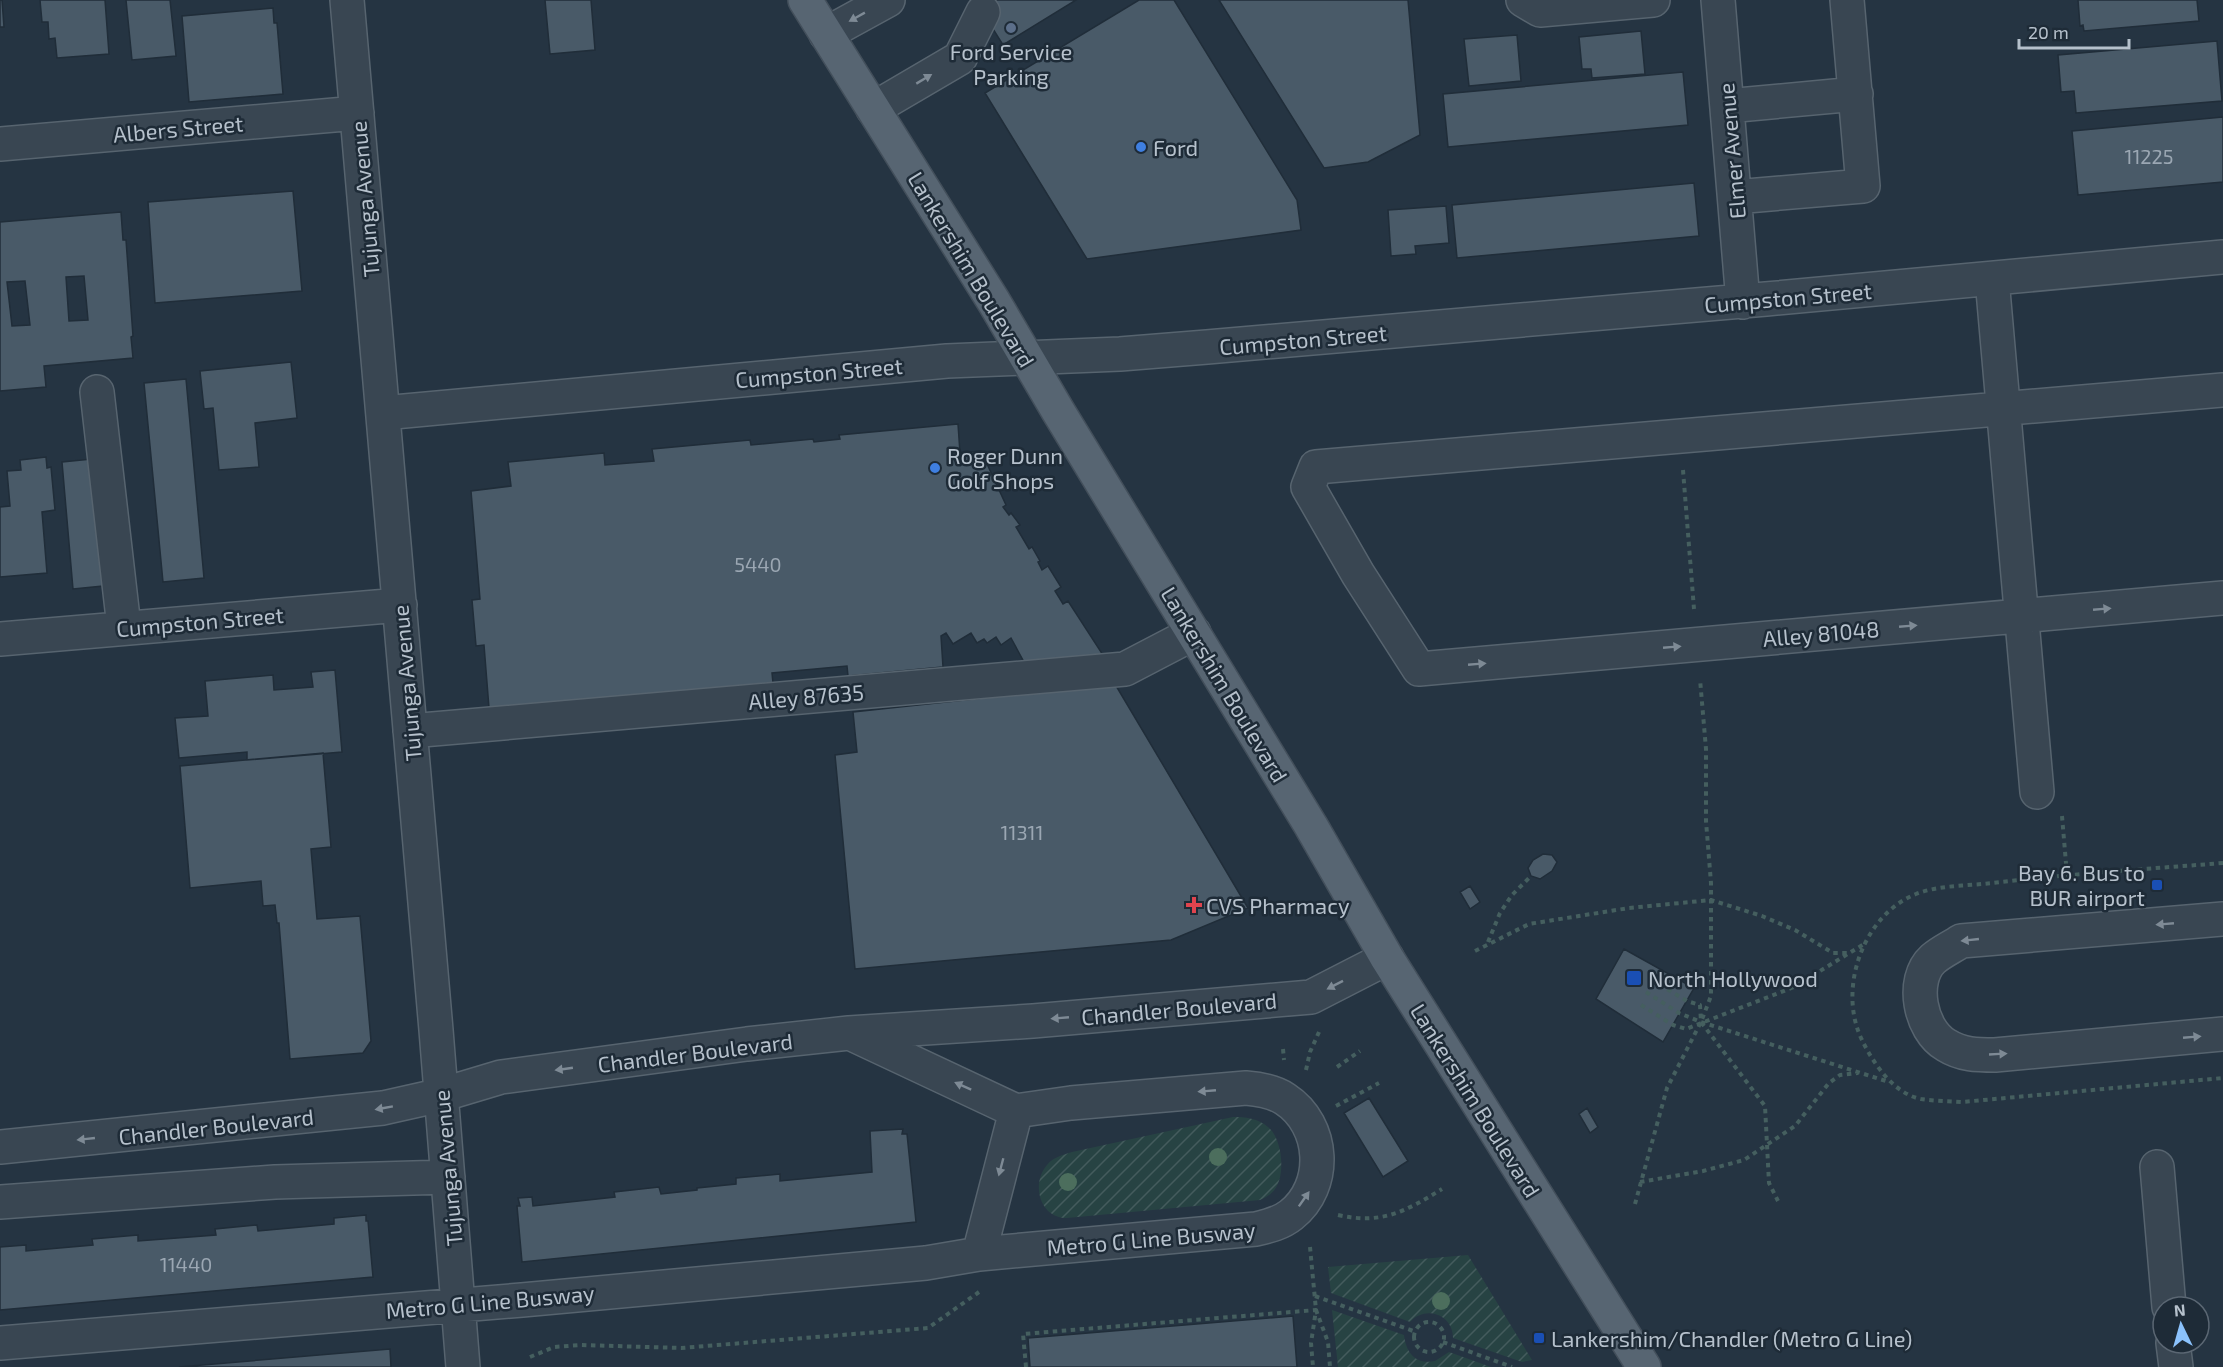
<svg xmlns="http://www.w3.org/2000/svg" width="2223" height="1367" font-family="'Exo 2',sans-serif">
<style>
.garden{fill:url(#garden-furrows)}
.building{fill:#495a68;stroke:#202d39;stroke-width:1.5;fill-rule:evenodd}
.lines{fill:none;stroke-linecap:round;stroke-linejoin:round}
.minor-casing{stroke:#57646f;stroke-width:36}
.major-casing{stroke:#434f5b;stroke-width:36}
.path{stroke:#455f5f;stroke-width:4;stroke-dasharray:4.5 4.5;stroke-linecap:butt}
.minor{stroke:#394652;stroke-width:33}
.major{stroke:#576572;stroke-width:33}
.tree{fill:#4c6e5d}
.oneway{fill:#7e8a95}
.service-dot{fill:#5c6f8a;stroke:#1e2b37;stroke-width:2}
.shop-dot{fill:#3f7fe0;stroke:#1e2b37;stroke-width:2}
.transit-dot{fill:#1a4fb4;stroke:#1e2b37;stroke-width:2}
.health-dot{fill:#e0444e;stroke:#1e2b37;stroke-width:2}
.labels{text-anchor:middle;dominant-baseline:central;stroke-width:5;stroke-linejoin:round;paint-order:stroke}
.number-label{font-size:20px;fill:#9ba7b3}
.poi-label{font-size:22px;fill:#b6c1cc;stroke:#1e2b37;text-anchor:start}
.street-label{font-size:22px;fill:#b6c1cc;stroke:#1e2b37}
</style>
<defs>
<pattern id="garden-furrows" width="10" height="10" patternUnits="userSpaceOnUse" patternTransform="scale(1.5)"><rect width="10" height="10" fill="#274343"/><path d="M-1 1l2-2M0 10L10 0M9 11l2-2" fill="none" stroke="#445c5d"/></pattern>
</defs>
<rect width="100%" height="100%" fill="#253442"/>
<!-- garden -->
<path class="garden" d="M1233,1117C1245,1117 1258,1118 1268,1127C1282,1138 1286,1174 1275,1189C1272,1194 1266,1197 1260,1200L1067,1218C1039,1218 1031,1183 1047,1165C1053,1157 1063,1155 1072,1152Z
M1468,1255L1532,1360L1522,1362L1453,1338C1453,1314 1425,1305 1410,1322L1331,1293L1328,1267Z
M1332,1310L1404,1335C1406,1353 1416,1365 1435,1361L1449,1352L1491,1367H1338Z"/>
<!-- building -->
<path class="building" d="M0,0H2L4,27H0Z
M40,0H105L109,54L57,58L55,38L49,39L48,22H42Z
M126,0H170L176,56L132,60Z
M545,0H591L595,50L550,54Z
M975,0H1076L1003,45Z
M1139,0H1174L1297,200L1301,230L1087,259L985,93Z
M1219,0H1408L1420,135L1368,162L1324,168Z
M2078,0H2197L2199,21L2084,31L2083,25L2080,26Z
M273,8L274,23H277L283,94L189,102L182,16Z
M1641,31L1645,74L1592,78L1591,69H1582L1579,37Z
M1517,35L1521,81L1469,86L1464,39Z
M2217,41L2222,101L2076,113L2074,91L2061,92L2058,55Z
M1683,72L1688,125L1448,147L1443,94Z
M2223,117V182L2078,195L2072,131Z
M1694,183L1699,236L1457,258L1452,205Z
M293,191L302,291L155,303L148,202Z
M1446,206L1449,243L1415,246L1416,254L1391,256L1388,210Z
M121,212L123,240H126L133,336L131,337L133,358L44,366L46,387L0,391V222ZM84,276L88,320L69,321L66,277ZM25,281L30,325L12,326L7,282Z
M291,362L297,418L255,423L259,467L219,470L213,408L204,409L200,371Z
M186,379L204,578L163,582L144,383Z
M958,424L960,453L981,451L1006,505L1003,507L1009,515L1011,513L1020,525L1016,527L1029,549L1032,547L1040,561L1038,562L1042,570L1048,566L1061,587L1055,591L1063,604L1068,601L1103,655L1024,662L1011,638L1001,645L996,637L987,643L984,639L977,643L971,633L953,644L946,633L941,636L943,667L848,676L847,666L772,673L773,683L489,708L484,645L476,646L472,600L480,599L471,491L511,486L508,462L604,453L605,465L654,461L652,449L750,440L751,445L813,439L814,442L840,439L839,435Z
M46,457L47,468L51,467L55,510L42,512L47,573L0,577V507L10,506L7,471L21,470L20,460Z
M92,459L103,586L73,589L62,462Z
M335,670L342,752L247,760V752L179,758L175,718L208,716L205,681L273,675L274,690L313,687L311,672Z
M1115,684L1248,908L1171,940L855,969L835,755L857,752L853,712Z
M323,753L331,847L311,849L317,919L360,916L371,1041L363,1053L290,1059L279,923H277L275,905L263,906L261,881L190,888L180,766Z
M1543,854L1552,855L1557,862L1552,871L1540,879L1531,876L1528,868L1533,860Z
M1470,886L1480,902L1470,909L1460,892Z
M1624,949L1694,988L1663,1042L1596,999Z
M1369,1098L1408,1161L1383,1177L1344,1113Z
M1587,1108L1598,1127L1590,1133L1579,1114Z
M903,1129L902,1134H907L916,1222L522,1262L517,1206H520L518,1198L532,1197L533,1206L615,1197L614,1192L659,1187L661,1194L697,1190V1188L736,1184V1178L780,1174V1181L872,1172L870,1131Z
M366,1215V1221H368L373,1277L0,1310V1247L26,1245V1251L93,1245L92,1239L138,1235V1241L216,1235L215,1229L257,1225L258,1231L334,1224V1218Z
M1293,1316L1297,1367H1030L1028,1338Z
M390,1349L391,1367H179Z"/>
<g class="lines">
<defs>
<path id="minor" d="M347,0L436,1030L463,1367
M1523,0L1540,10L1653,0
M1718,0L1743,302
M826,34L888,0
M1727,106L1856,94
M873,109L960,58L983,12
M0,144L357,113
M1735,197L1863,186L1847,0
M1992,279L2037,792
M2223,390L1316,467L1308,487L1358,574L1419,669L2223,598
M97,392L124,627
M383,413L947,361L1120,354L1207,347L1766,299L2223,257
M0,639L400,605
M410,731L1125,669L1194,633
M2223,919L1961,941C1952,947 1941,952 1933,959C1910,980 1920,1030 1946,1045C1962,1055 1977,1055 1995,1055L2223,1034
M852,1034L1016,1111
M0,1147L383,1108L441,1095L501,1077L747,1044L849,1033L1033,1021L1311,997L1387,958
M2157,1167L2169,1307
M0,1202L275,1182L448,1177
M979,1254L1016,1111
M0,1343L522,1300L926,1263L979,1254L1256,1229C1269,1226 1281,1223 1291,1215C1328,1186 1325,1125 1285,1099C1273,1091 1259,1089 1246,1088L1071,1103L1016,1111
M2173,1343L2176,1367"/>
<path id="major" d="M805,0L994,302L1058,411L1311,826L1387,958L1644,1367"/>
</defs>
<!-- minor casing -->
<use href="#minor" class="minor-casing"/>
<!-- major casing -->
<use href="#major" class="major-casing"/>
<!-- path -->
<path class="path" d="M1683,470L1694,609
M2062,816L2067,875
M2223,863C2146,869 2069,874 1992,883C1967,886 1939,885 1916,894C1863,915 1837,989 1862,1040C1873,1063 1894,1094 1921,1099C1934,1101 1948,1101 1962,1102L2223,1078
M1488,942L1500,913L1512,895L1531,876
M1475,951L1529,924L1629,908L1711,900L1762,916L1795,930L1833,953H1849
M1652,980L1687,1001L1700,1005L1701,1022L1765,1106L1769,1183L1778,1201
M1646,992L1679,1013L1701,1022L1889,1082
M1641,1005L1673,1025L1686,1029L1794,987L1864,944
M1283,1049L1284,1060
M1337,1067L1360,1051
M1306,1070L1310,1052L1319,1032
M1336,1106L1379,1083
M1640,1182L1703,1171L1744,1160L1795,1126L1829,1083L1840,1075L1858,1073
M1635,1204L1667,1088L1701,1022L1711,996V883L1706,821V749L1700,679
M1338,1215C1382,1225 1406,1211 1442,1189
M1310,1247L1316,1310L1328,1342L1330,1367
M1315,1296L1416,1332
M1414 1337a15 15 0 1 1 30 0a15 15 0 1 1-30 0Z
M1443,1342L1512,1367
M530,1357L554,1347L581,1345L681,1348L928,1328L979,1292
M1026,1367L1023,1334L1316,1310L1311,1343L1313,1367"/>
<!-- minor -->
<use href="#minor" class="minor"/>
<!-- major -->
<use href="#major" class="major"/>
</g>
<!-- trees -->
<g class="tree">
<circle cx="1218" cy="1157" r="9"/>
<circle cx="1068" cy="1182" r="9"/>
<circle cx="1441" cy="1301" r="9"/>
</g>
<!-- one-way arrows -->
<defs><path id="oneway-solid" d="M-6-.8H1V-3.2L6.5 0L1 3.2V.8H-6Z" transform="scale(1.5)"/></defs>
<g class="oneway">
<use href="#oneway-solid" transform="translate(857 17) rotate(151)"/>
<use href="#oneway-solid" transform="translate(924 79) rotate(-31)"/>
<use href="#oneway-solid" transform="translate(2102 609) rotate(-5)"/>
<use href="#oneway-solid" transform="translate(1908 626) rotate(-5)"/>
<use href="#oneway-solid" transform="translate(1672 647) rotate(-5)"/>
<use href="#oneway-solid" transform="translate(1477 664) rotate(-5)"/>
<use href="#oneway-solid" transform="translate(2165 924) rotate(175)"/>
<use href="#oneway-solid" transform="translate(1970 940) rotate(174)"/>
<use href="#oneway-solid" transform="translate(1335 985) rotate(153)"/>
<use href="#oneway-solid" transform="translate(1060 1018) rotate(175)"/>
<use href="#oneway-solid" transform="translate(2192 1037) rotate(-5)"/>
<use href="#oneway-solid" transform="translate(1998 1054) rotate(-3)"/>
<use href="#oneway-solid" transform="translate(564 1069) rotate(172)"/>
<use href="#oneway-solid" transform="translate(963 1086) rotate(-156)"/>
<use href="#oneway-solid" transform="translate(1207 1091) rotate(175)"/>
<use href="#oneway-solid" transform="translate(384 1108) rotate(170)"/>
<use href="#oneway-solid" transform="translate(86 1139) rotate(174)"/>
<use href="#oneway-solid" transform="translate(1001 1167) rotate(105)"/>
<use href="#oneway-solid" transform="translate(1304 1199) rotate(-55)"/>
</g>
<!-- markers -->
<circle class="service-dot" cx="1011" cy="28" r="6"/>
<g class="shop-dot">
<circle cx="1141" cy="147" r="6"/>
<circle cx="935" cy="468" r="6"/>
</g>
<g class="transit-dot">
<rect x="2151" y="879" width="12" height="12" rx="3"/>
<rect x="1626" y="970" width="16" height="16" rx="3"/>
<rect x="1533" y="1332" width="12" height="12" rx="3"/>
</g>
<path class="health-dot" d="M1191 896h6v6h6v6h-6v6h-6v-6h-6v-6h6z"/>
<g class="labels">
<!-- number labels -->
<g class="number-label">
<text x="2149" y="156">11225</text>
<text x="758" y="564">5440</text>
<text x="1022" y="832">11311</text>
<text x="186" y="1264">11440</text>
</g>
<!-- poi labels -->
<g class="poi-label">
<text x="1011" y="51" text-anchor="middle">Ford Service<tspan x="1011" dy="25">Parking</tspan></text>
<text x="1153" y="147">Ford</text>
<text x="947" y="455">Roger Dunn<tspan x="947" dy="25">Golf Shops</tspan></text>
<text x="2145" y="872" text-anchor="end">Bay 6. Bus to<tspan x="2145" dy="25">BUR airport</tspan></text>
<text x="1206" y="905">CVS Pharmacy</text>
<text x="1648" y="978">North Hollywood</text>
<text x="1551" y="1338">Lankershim/Chandler (Metro G Line)</text>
</g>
<!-- street labels -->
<g class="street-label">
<text transform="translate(178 128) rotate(-5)">Albers Street</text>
<text transform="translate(1731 151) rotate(-95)">Elmer Avenue</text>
<text transform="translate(364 199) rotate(-95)">Tujunga Avenue</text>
<text transform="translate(972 269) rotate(59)">Lankershim Boulevard</text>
<text transform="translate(1788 297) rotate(-5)">Cumpston Street</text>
<text transform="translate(1303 339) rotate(-5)">Cumpston Street</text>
<text transform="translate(819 372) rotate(-5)">Cumpston Street</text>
<text transform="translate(200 621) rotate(-5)">Cumpston Street</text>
<text transform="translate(1821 633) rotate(-5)">Alley 81048</text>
<text transform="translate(406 683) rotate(-95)">Tujunga Avenue</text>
<text transform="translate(1225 684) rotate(59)">Lankershim Boulevard</text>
<text transform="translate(806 696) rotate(-5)">Alley 87635</text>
<text transform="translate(1179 1008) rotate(-5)">Chandler Boulevard</text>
<text transform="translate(695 1052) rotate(-7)">Chandler Boulevard</text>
<text transform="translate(1476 1100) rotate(58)">Lankershim Boulevard</text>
<text transform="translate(216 1126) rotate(-6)">Chandler Boulevard</text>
<text transform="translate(447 1168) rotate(-95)">Tujunga Avenue</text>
<text transform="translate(1151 1238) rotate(-5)">Metro G Line Busway</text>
<text transform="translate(490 1301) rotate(-5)">Metro G Line Busway</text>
</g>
</g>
<!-- north arrow -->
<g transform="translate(2181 1325) rotate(355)"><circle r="28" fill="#1e2b37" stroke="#5b6773" stroke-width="1.5"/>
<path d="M0-4.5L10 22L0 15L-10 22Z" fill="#8bc2fc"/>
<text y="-9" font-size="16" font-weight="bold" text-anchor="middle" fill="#b6c1cc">N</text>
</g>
<!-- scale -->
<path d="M2019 39v9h110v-9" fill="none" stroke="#b6c1cc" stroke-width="3"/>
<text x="2028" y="39" font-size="18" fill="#b6c1cc" stroke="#1e2b37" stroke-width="4.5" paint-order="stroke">20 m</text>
</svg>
